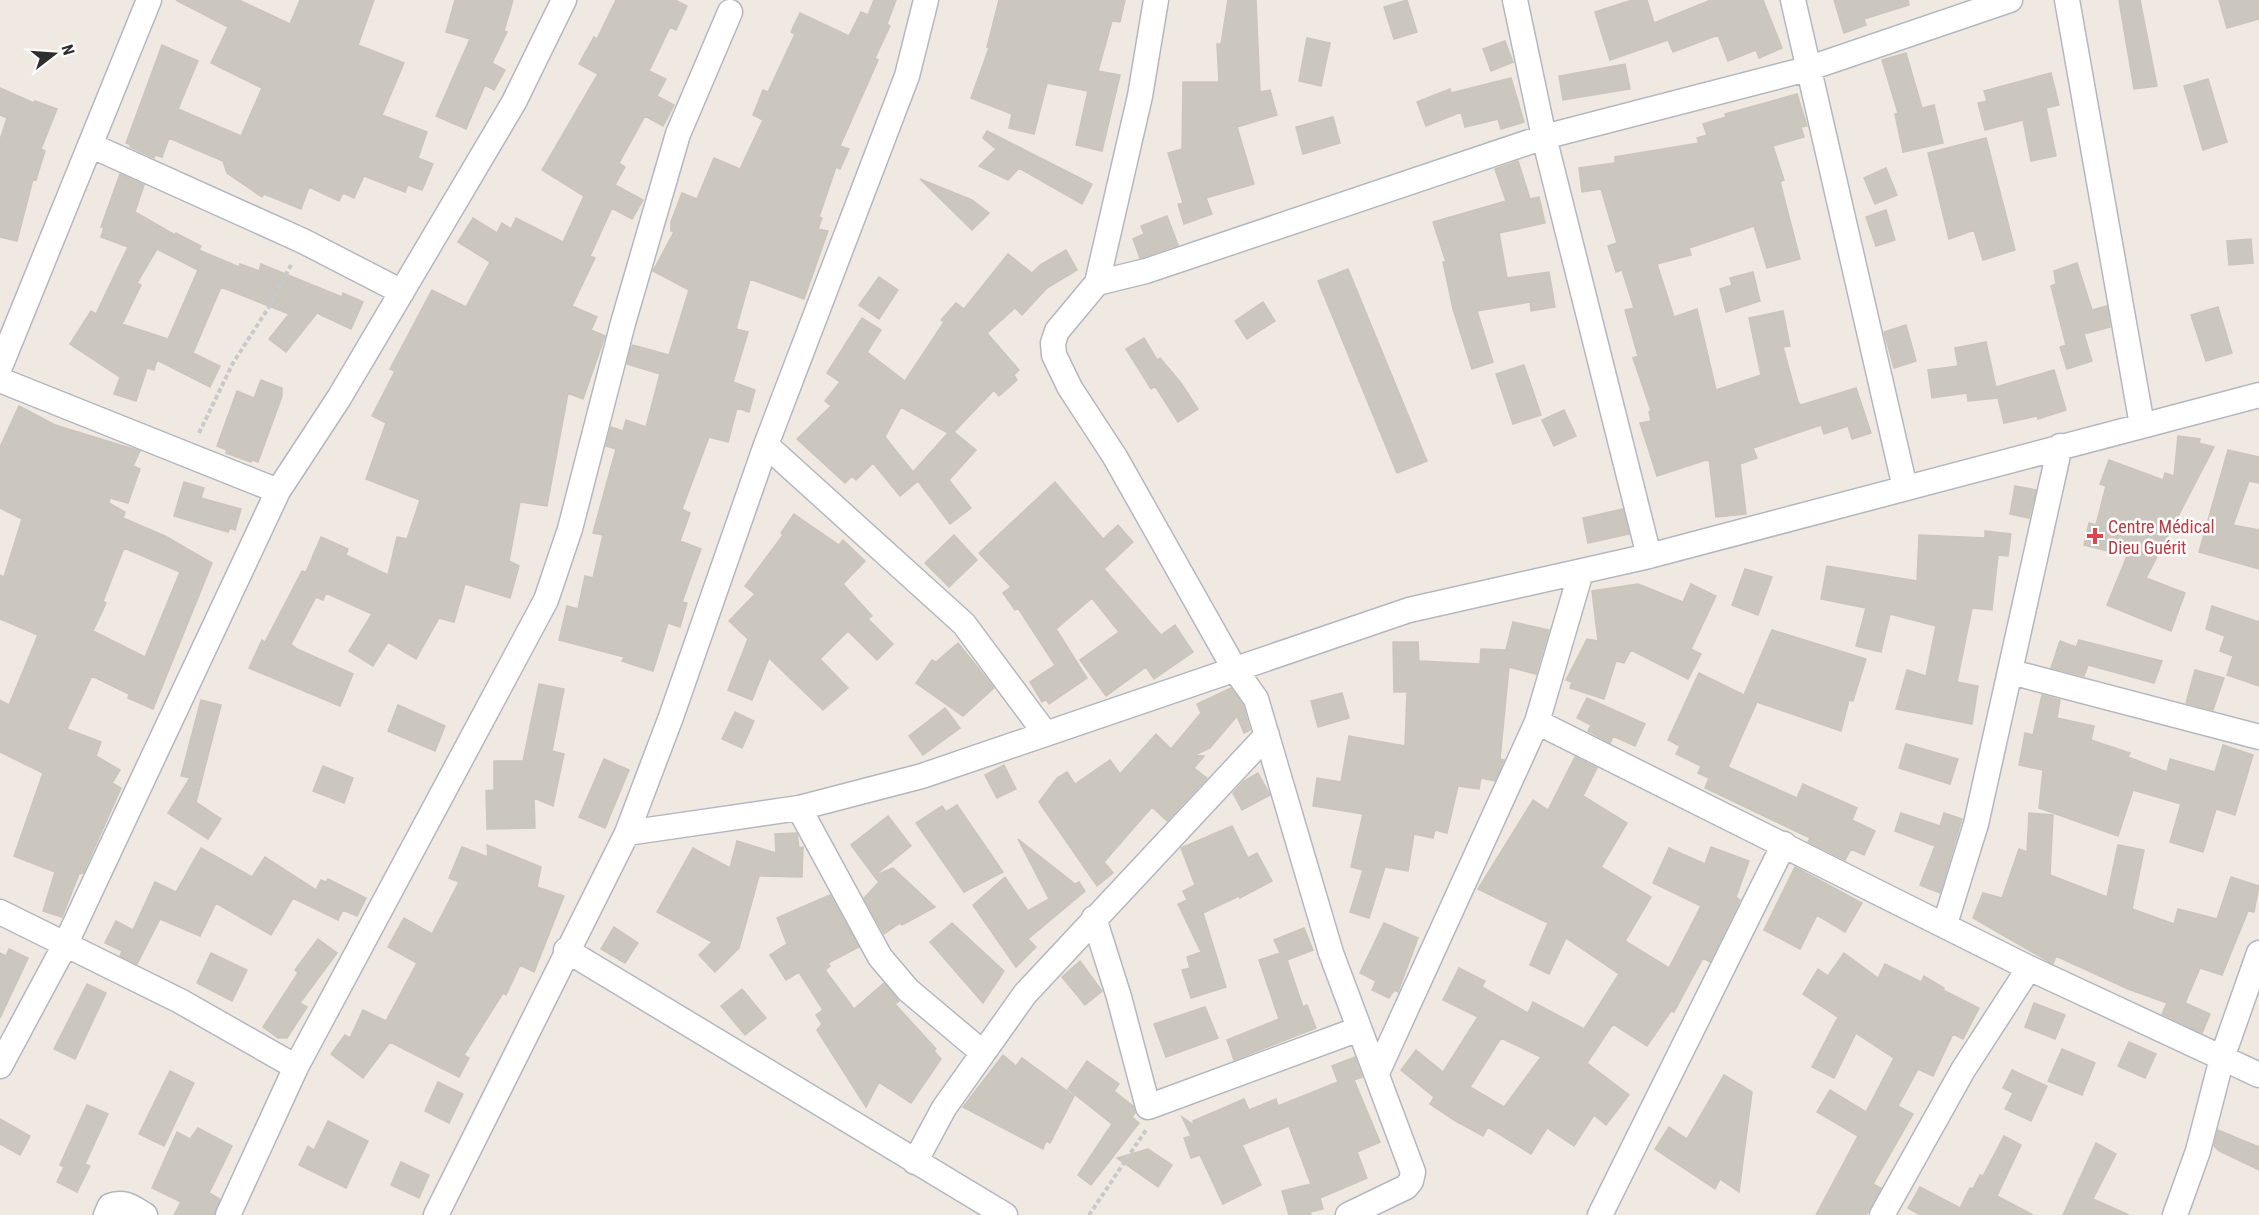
<svg xmlns="http://www.w3.org/2000/svg" width="2259" height="1215" font-family="'Roboto Condensed',sans-serif">
<style>
.building{fill:#cbc7bf;stroke:#cbc5ba;stroke-width:1.5;fill-rule:evenodd}
.lines{fill:none;stroke-linecap:round;stroke-linejoin:round}
.street-casing{stroke:#b4b7c1;stroke-width:27}
.path{stroke:#c9c9c9;stroke-width:4;stroke-dasharray:4.5 3;stroke-linecap:butt}
.street{stroke:#fff;stroke-width:24}
.health-dot{fill:#e0444e;stroke:#fff;stroke-width:2}
.labels{text-anchor:middle;dominant-baseline:central;stroke-width:5;stroke-linejoin:round;paint-order:stroke}
.health-label{font-size:18px;fill:#be3a42;stroke:#fff;text-anchor:start}
</style>
<rect width="100%" height="100%" fill="#efe9e1"/>
<!-- building -->
<path class="building" d="M176,0H239L290,24L300,0H374L358,45L404,63L382,115L427,132L418,158L433,164L422,190L408,185L405,192L364,176L354,198L343,193L339,201L309,187L301,209L264,194L262,197L227,173L223,161L169,138L162,157L155,155L154,158L130,147L131,145L126,143L162,45L198,61L178,109L241,136L262,88L211,63L228,27Z
M455,0H513L504,31L507,32L492,63L505,70L494,90L485,85L466,129L436,116L470,39L446,32Z
M616,0H675L687,6L676,30L670,27L649,71L666,79L657,96L674,105L663,126L645,116L619,163L625,167L615,185L643,200L632,219L612,208L590,256L595,258L572,306L597,317L591,330L605,336L583,399L568,393L547,506L520,502L509,561L519,566L510,598L465,584L454,622L439,618L416,659L388,642L373,666L349,651L372,614L326,593L323,600L316,597L291,644L297,649L353,674L340,706L249,668L262,640L265,642L302,571L306,572L321,537L348,549L346,555L388,575L397,537L407,539L420,500L366,479L386,423L372,416L395,371L390,369L432,290L466,307L490,262L458,242L473,218L497,233L502,223L511,229L516,218L563,242L584,196L542,170L598,74L579,64L594,37L597,39Z
M874,0H896L887,24L890,26L875,58L878,60L840,146L849,149L840,169L836,167L819,217L822,218L818,229L828,231L804,299L750,279L736,329L748,332L733,382L755,390L749,412L737,408L728,442L709,437L682,509L690,513L680,541L701,549L682,602L687,603L680,627L668,623L653,671L622,661L624,657L559,640L567,606L578,609L585,576L593,578L603,535L593,533L616,449L606,446L611,427L623,431L626,420L646,427L660,374L627,364L631,348L633,345L669,355L689,290L653,271L674,232L671,231V222L682,193L697,199L714,158L740,169L763,120L753,115L763,90L768,92L795,34L791,32L800,13L849,36L861,12L868,15Z
M999,0H1125L1120,22L1112,21L1098,71L1120,75L1102,151L1076,145L1088,91L1047,83L1034,134L1009,128L1012,114L971,98L989,48L987,47Z
M1228,0H1256L1260,92L1270,90L1277,115L1237,127L1254,184L1206,198L1212,214L1184,224L1178,204L1183,203L1168,153L1182,149L1183,82H1219L1217,44H1221Z
M1407,0L1417,32L1394,39L1384,7Z
M1632,0H1647L1654,23L1711,0H1763L1782,48L1759,58L1756,50L1728,61L1718,35L1673,52L1668,40L1610,60L1595,12Z
M1834,0H1908L1909,5L1864,19L1866,25L1844,33Z
M2119,0H2140L2157,86L2134,89Z
M2219,0H2259V19L2227,28Z
M1307,38L1330,43L1321,86L1299,81Z
M1505,41L1513,62L1491,71L1483,49Z
M1906,53L1922,108L1934,105L1943,143L1903,152L1895,114L1898,113L1882,60Z
M1625,64L1630,89L1563,100L1559,76Z
M2051,73L2059,105L2046,108L2056,156L2031,161L2023,120L1985,130L1978,103L1987,101L1984,91Z
M1511,78L1524,122L1501,129L1498,119L1465,127L1461,112L1426,126L1417,102L1450,89L1451,93Z
M2208,79L2227,142L2203,150L2184,86Z
M0,88L34,103L35,101L57,109L41,149L45,151L36,180L33,179L17,241L0,237V140L7,118L0,115Z
M1797,94L1807,126L1801,127L1804,137L1773,146L1784,180L1780,182L1800,259L1767,268L1754,226L1689,248L1691,255L1657,264L1674,317L1697,309L1716,390L1761,375L1749,318L1783,311L1790,346L1783,347L1798,402L1801,405L1856,388L1871,433L1852,439L1848,426L1824,434L1821,425L1753,448L1757,458L1740,464L1746,514L1716,517L1709,459L1657,476L1640,423L1651,421L1649,412L1651,411L1633,358L1638,356L1625,310L1634,308L1622,270L1616,272L1608,246L1617,243L1601,189L1582,192L1579,168L1615,163V157L1699,143L1697,138L1707,135L1703,124L1726,117L1725,114Z
M1333,117L1340,143L1303,154L1296,127Z
M987,131L1092,184L1082,204L1019,168L1008,180L979,166L996,149L983,138Z
M1986,138L2015,250L1983,260L1974,230L1949,239L1928,153Z
M1518,161L1530,199L1539,197L1545,223L1499,233L1507,278L1549,272L1555,307L1531,311L1530,302L1477,311L1493,362L1472,369L1453,309L1443,262H1446L1433,222L1506,201L1495,169Z
M1886,168L1897,195L1875,204L1864,178Z
M120,174L144,185L135,212L175,235L176,233L201,246L199,250L239,267L240,264L259,271L261,264L342,297L343,293L363,302L351,329L317,313L286,352L269,339L289,314L221,287L193,353L220,366L210,387L157,360L154,370L147,368L136,401L114,394L120,377L70,344L91,311L96,314L128,247L101,237L104,228L101,227ZM157,249L198,270L168,339L122,324L141,285L137,283Z
M920,179L972,200L989,213L972,230Z
M1886,210L1895,240L1876,246L1866,217Z
M1167,216L1178,245L1140,258L1133,239L1144,234L1141,226Z
M2251,239L2253,263L2229,265L2227,241Z
M1066,250L1077,270L1047,288L1022,315L1015,308L987,333L1019,370L1014,375L1017,380L999,396L994,390L954,432L976,450L949,480L971,508L950,524L918,481L900,496L873,463L856,480L852,476L845,483L797,439L831,406L825,401L840,382L827,373L862,318L881,330L867,352L905,381L944,322L941,320L956,303L964,309L1008,254L1032,273L1040,265ZM901,407L948,433L913,472L885,437Z
M2077,263L2092,310L2107,306L2110,327L2084,334L2092,361L2067,369L2060,347L2066,345L2051,286L2056,284L2054,271Z
M1348,269L1427,461L1397,473L1318,281Z
M1753,272L1760,301L1726,312L1720,289L1732,285L1730,278Z
M879,277L898,290L879,319L859,305Z
M1263,302L1275,321L1247,339L1235,321Z
M2218,307L2232,353L2206,361L2191,315Z
M1906,325L1916,361L1894,368L1884,332Z
M1144,338L1157,360L1160,358L1181,383L1198,409L1178,422L1155,386L1151,389L1126,349Z
M1986,342L1998,397L1996,387L2054,370L2066,410L2038,419L2037,416L2004,423L1998,398L1968,401L1967,393L1932,398L1928,370L1958,366L1955,348Z
M1524,365L1541,415L1513,424L1496,374Z
M261,380L282,388V396L258,462L252,460L251,462L226,453L227,450L217,446L237,391L254,398Z
M19,406L55,425L140,451L133,466L140,469L128,503L110,498L109,503L125,512L123,518L165,536L212,563L153,709L128,698L129,694L92,676L67,729L101,742L96,756L120,770L112,783L121,788L83,873L79,874L62,917L43,911L55,872L14,856L43,773L0,752V700L9,705L38,635L0,619V575L4,577L22,519L0,508V447ZM124,548L180,572L145,657L93,631L106,603L103,601Z
M1564,410L1576,436L1554,446L1542,420Z
M2178,436L2200,439L2199,443L2214,447L2146,578L2185,593L2171,631L2107,605L2127,556L2084,545L2089,523L2096,525L2106,486L2100,484L2109,460L2163,480L2165,473L2174,476Z
M2228,450L2259,457V483L2249,481L2233,525L2259,530V569L2199,552Z
M184,482L204,488L201,498L241,509L235,530L230,528L228,532L174,516Z
M1055,482L1103,539L1118,525L1133,542L1104,569L1161,635L1175,625L1193,652L1154,679L1146,667L1106,696L1080,660L1119,632L1092,598L1056,629L1087,678L1049,704L1046,699L1042,702L1030,682L1055,665L1018,608L1015,610L1003,593L1011,587L979,553Z
M2015,486L2036,490L2029,518L2010,514Z
M1623,509L1629,534L1588,543L1583,518Z
M794,514L839,545L843,540L865,561L843,584L872,616L868,619L893,644L877,660L848,631L820,659L848,688L823,710L769,658L752,700L728,690L748,639L729,621L755,594L745,586L783,535L781,533Z
M1985,531L2011,534L2008,556L1998,555L1992,610L1972,608L1957,682L1978,686L1972,724L1896,709L1907,670L1926,676L1936,626L1890,614L1881,652L1856,646L1866,608L1821,599L1827,566L1917,581L1919,535L1985,538Z
M954,535L977,560L949,587L925,563Z
M1745,569L1772,577L1758,615L1732,605Z
M1638,584L1683,602L1691,584L1716,596L1691,649L1701,654L1688,679L1631,650L1624,663L1616,661L1604,699L1570,688L1572,682L1566,680L1587,639L1598,641L1592,591Z
M2212,606L2259,622V686L2227,675L2233,656L2220,651L2225,636L2206,629Z
M1513,622L1549,630L1536,674L1509,667L1500,759L1504,760L1495,781L1481,778L1479,789L1458,786L1447,833L1435,830L1433,838L1414,834L1408,871L1385,867L1369,918L1350,912L1363,870L1351,867L1363,814L1313,806L1317,778L1341,782L1349,736L1405,746L1407,692H1394L1393,642H1418L1419,661L1480,664L1481,649L1506,650Z
M1772,630L1866,659L1853,701L1849,700L1841,731L1757,702L1728,767L1797,798L1803,784L1857,808L1852,820L1875,831L1864,855L1851,849L1845,860L1808,842L1810,838L1705,788L1709,778L1698,773L1701,766L1676,754L1680,746L1668,740L1699,673L1744,695Z
M2079,640L2162,661L2154,683L2088,665L2084,676L2051,668L2060,641L2076,647Z
M958,643L994,688L963,716L916,683L932,660L936,662Z
M2195,670L2224,678L2213,710L2186,703Z
M539,684L564,689L552,751L564,754L553,806L534,798L535,828L487,829L486,791L494,790V761H523Z
M1231,688L1243,705L1250,730L1244,733L1237,716L1210,748L1195,755L1204,756L1194,768L1207,778L1167,821L1152,807L1104,862L1113,873L1097,886L1039,802L1057,778L1067,772L1075,784L1110,760L1120,774L1156,734L1171,749L1201,713L1197,704Z
M1342,693L1349,718L1318,727L1311,701Z
M2042,695L2060,700L2057,718L2094,726L2091,740L2130,753L2128,757L2167,772L2170,759L2215,772L2223,745L2253,755L2235,815L2216,809L2203,852L2170,842L2181,804L2133,790L2118,836L2039,808L2043,770L2019,765L2025,733L2033,735Z
M1587,698L1645,724L1635,746L1613,736L1610,743L1588,731L1591,725L1577,718Z
M201,700L221,705L196,802L221,819L208,839L168,813L190,778L181,776Z
M398,705L445,726L435,751L388,731Z
M945,708L960,728L923,755L909,736Z
M735,712L754,721L742,748L722,739Z
M1906,744L1958,759L1950,784L1899,768Z
M1575,757L1597,768L1583,796L1627,823L1601,867L1651,897L1625,941L1669,968L1701,906L1653,883L1669,848L1705,864L1711,847L1749,861L1736,897L1740,900L1710,962L1703,958L1674,1012L1671,1011L1647,1046L1613,1024L1587,1063L1629,1095L1606,1125L1594,1115L1574,1146L1547,1128L1531,1154L1488,1127L1483,1136L1454,1120L1430,1104L1434,1097L1401,1070L1416,1050L1443,1072L1478,1017L1443,1000L1459,968L1485,981L1482,987L1528,1013L1533,1002L1584,1029L1619,974L1566,938L1549,974L1530,965L1548,923L1478,889L1533,800L1548,810ZM1501,1038L1541,1057L1504,1107L1470,1087Z
M604,759L629,770L605,828L579,817Z
M1004,765L1016,789L997,798L985,775Z
M323,766L353,778L344,803L313,791Z
M1258,773L1270,795L1242,810L1233,793L1244,781Z
M957,805L1003,872L964,892L916,823L942,806L946,812Z
M1901,813L1940,826L1944,813L1962,819L1940,893L1920,885L1935,846L1895,831Z
M2029,813L2053,815L2050,875L2107,897L2118,845L2144,850L2132,909L2174,924L2178,909L2217,919L2231,877L2259,886L2254,912L2248,911L2222,975L2200,968L2185,1003L2210,1014L2202,1033L2162,1014L2167,1003L2128,989L2056,956L2053,964L1973,918L1983,893L2002,898L2019,849L2027,852Z
M888,816L911,846L874,876L851,845Z
M1232,826L1248,858L1257,853L1272,881L1240,898L1239,896L1203,913L1226,987L1191,998L1182,970L1190,968L1187,957L1201,952L1178,904L1187,900L1183,891L1195,885L1181,848Z
M797,833L799,848L803,847L802,877L759,876L739,948L715,972L699,955L712,942L657,912L693,848L730,868L737,841L776,853L775,834Z
M1018,839L1075,884L1079,882L1085,891L1028,939L1036,947L1016,967L973,905L1005,877L1028,911L1049,899Z
M487,845L541,867L537,887L564,896L534,972L520,965L506,995L503,993L464,1055L469,1058L459,1077L390,1042L363,1078L331,1054L345,1035L350,1038L363,1010L386,1021L417,963L388,947L404,918L432,934L459,882L449,878L462,847L488,857Z
M201,848L252,877L265,857L316,890L321,880L326,882L328,879L366,898L357,916L343,910L338,920L293,898L271,935L216,903L200,936L160,919L137,964L120,956L122,951L105,943L116,921L133,930L155,882L176,892Z
M1795,867L1862,903L1845,932L1817,915L1800,949L1764,930Z
M893,868L935,907L902,925L900,923L884,934L864,898L879,882L874,876Z
M830,895L859,947L828,963L830,966L825,970L854,1009L884,983L899,1001L895,1004L936,1049L934,1051L941,1059L911,1103L879,1082L866,1107L817,1030L822,1024L816,1015L823,1010L799,972L786,980L770,955L787,944L777,918Z
M952,923L1004,971L983,1003L930,942Z
M1384,923L1418,938L1398,992L1394,990L1389,998L1372,990L1376,981L1360,973Z
M614,927L638,943L625,963L601,949Z
M1304,928L1313,950L1287,960L1303,1007L1307,1005L1316,1028L1234,1060L1227,1040L1279,1019L1259,960L1280,953L1274,940Z
M318,939L337,953L300,1003L307,1007L287,1038H278L263,1027L298,973L295,970Z
M9,949L28,958L0,1018V953L6,956Z
M211,953L247,970L232,1001L197,983Z
M1844,953L1878,978L1885,964L1921,982L1924,976L1944,988L1943,990L1979,1008L1963,1039L1953,1034L1933,1076L1918,1069L1898,1106L1913,1114L1873,1184L1881,1188L1866,1215H1816L1858,1136L1817,1112L1830,1090L1866,1112L1894,1058L1856,1033L1834,1078L1812,1067L1838,1017L1803,994L1818,969L1828,976Z
M1080,961L1102,991L1085,1005L1062,977Z
M87,984L106,993L75,1059L54,1049Z
M742,989L766,1018L745,1035L721,1006Z
M2034,1003L2065,1015L2055,1039L2025,1027Z
M1205,1007L1218,1038L1166,1057L1154,1024Z
M2129,1042L2156,1054L2145,1078L2118,1066Z
M2062,1049L2095,1063L2082,1095L2048,1081Z
M1003,1055L1016,1066L1022,1058L1074,1096L1050,1143L1046,1141L1043,1149L963,1107Z
M1355,1057L1362,1077L1354,1080L1380,1142L1357,1152L1367,1178L1320,1198L1323,1209L1310,1212L1311,1215H1289L1282,1191L1311,1184L1289,1126L1242,1145L1261,1185L1223,1204L1200,1155L1191,1158L1184,1138L1191,1136L1182,1117L1194,1125L1193,1121L1244,1099L1249,1110L1276,1099L1278,1106L1338,1082L1332,1066Z
M1087,1061L1119,1084L1114,1091L1133,1106L1135,1113L1132,1117L1139,1123L1091,1185L1078,1175L1112,1124L1068,1089Z
M2012,1070L2047,1086L2031,1121L2005,1109L2013,1093L2003,1088Z
M170,1071L194,1083L164,1146L139,1134Z
M1724,1075L1752,1092L1739,1192L1720,1179L1715,1189L1655,1149L1669,1127L1687,1139Z
M438,1082L463,1094L449,1123L425,1111Z
M87,1105L108,1114L85,1164L90,1166L77,1192L57,1182L64,1167L60,1165Z
M0,1119L30,1136L20,1155L0,1144Z
M328,1121L368,1141L346,1188L299,1165L308,1146L314,1150Z
M198,1128L232,1146L209,1193L220,1199L214,1215H174L181,1202L152,1188L177,1132L190,1139Z
M2218,1130L2259,1147V1170L2219,1151L2214,1146Z
M2004,1136L2021,1145L1997,1196L2033,1215H1920L1908,1208L1920,1187L1960,1208L1970,1188L1973,1189L1980,1175L1983,1176Z
M2096,1143L2116,1154L2093,1199L2129,1215H2063Z
M1148,1149L1172,1165L1158,1187L1117,1158Z
M401,1162L429,1175L419,1198L391,1185Z"/>
<g class="lines">
<defs>
<path id="street" d="M1156,0L1140,96L1097,283L1057,331L1053,343L1054,355L1070,388L1115,457L1234,668L1256,699L1331,953L1413,1172L1411,1181L1406,1187L1348,1215
M1515,0L1544,137L1649,556
M1793,0L1905,488
M2067,0L2142,425
M90,145L303,241L402,292
M1097,283L1146,271L1544,137L1807,69L2010,0
M0,367L149,0
M0,380L278,491
M766,445L964,624L1045,733
M2011,672L2259,737
M1537,722L2029,968L2259,1075
M799,808L880,957L908,990L983,1053
M627,833L799,808L922,776L1409,610L1649,556L2259,395
M0,912L180,1001L296,1067
M1094,918L1119,997L1148,1107L1359,1029
M1945,924L1976,824L2060,446
M566,950L1005,1215
M0,1066L66,943L278,491L339,398L514,102L564,0
M1377,1073L1537,722L1581,572
M915,1162L944,1108L1025,994L1267,735
M106,1215L110,1206C124,1200 133,1208 145,1215
M228,1215L296,1067L546,600L570,529L623,323L678,134L730,12
M436,1215L627,833L671,717L766,445L907,76L926,0
M1600,1215L1784,844
M1882,1215L1963,1070L2029,968
M2175,1215L2198,1151L2222,1058L2259,953"/>
</defs>
<!-- street casing -->
<use href="#street" class="street-casing"/>
<!-- path -->
<path class="path" d="M199,433L233,363L269,307L292,263
M1089,1215L1146,1130"/>
<!-- street -->
<use href="#street" class="street"/>
</g>
<!-- markers -->
<path class="health-dot" d="M2092 527h6v6h6v6h-6v6h-6v-6h-6v-6h6z"/>
<g class="labels">
<!-- health labels -->
<g class="health-label">
<text x="2108" y="526">Centre Médical<tspan x="2108" dy="21">Dieu Guérit</tspan></text>
</g>
</g>
<!-- north arrow -->
<g transform="translate(54 54) rotate(73)" stroke="#ffffff" stroke-width="4.5" paint-order="stroke">
<path d="M0-4.5L10 22L0 15L-10 22Z" fill="#2e2e2e"/>
<text y="-9" font-size="16" font-weight="bold" text-anchor="middle" fill="#2e2e2e">N</text>
</g>
</svg>
